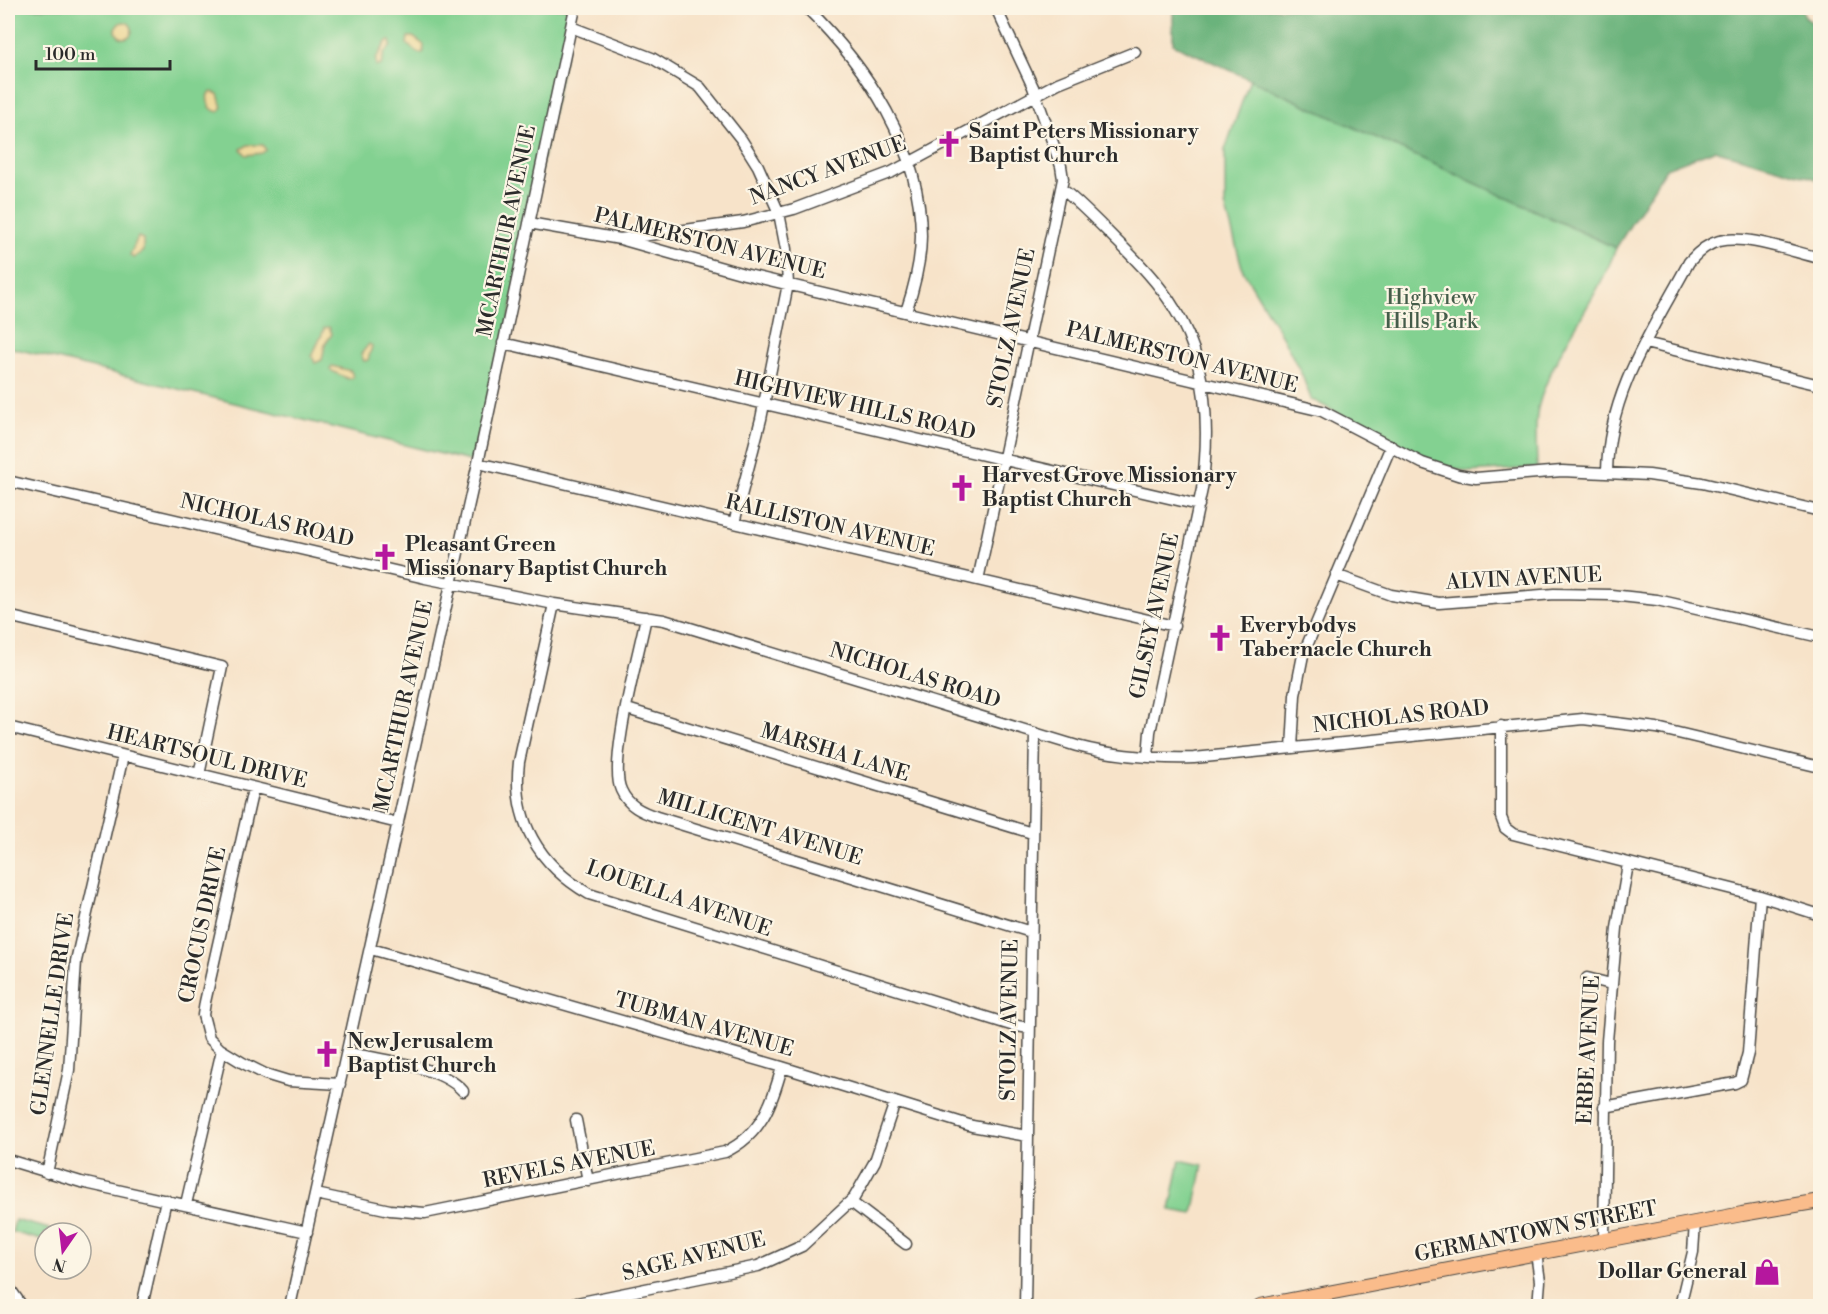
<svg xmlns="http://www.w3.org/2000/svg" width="1828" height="1314" font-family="'Libre Bodoni',serif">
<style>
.green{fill:#83d191;stroke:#577e5e;stroke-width:1.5}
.forest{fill:#6ab37b;stroke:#4a6f53;stroke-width:1.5}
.sand{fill:#eeda9e;stroke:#8c8264;stroke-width:1.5}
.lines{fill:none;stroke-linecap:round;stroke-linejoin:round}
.minor-casing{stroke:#4a4743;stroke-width:13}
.major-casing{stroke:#4a4743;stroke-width:16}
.minor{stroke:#fff;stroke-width:10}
.major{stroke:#fabc8b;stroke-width:14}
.labels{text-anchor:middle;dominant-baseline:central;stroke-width:4.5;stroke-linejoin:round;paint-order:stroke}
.poi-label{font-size:21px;font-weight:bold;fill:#2b2b2b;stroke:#fcf5e5;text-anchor:start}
.street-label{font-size:21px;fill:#2b2b2b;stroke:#fcf5e5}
.park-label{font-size:21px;fill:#455d4a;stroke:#fcf5e5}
</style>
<rect width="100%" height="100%" fill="#fcf5e5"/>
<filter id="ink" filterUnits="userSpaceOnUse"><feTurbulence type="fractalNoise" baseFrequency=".0167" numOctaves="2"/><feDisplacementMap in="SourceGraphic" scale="12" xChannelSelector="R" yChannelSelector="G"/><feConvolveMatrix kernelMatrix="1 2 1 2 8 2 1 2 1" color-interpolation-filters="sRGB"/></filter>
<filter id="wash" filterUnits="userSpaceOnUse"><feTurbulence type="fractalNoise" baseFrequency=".008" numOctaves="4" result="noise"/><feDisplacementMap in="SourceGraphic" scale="24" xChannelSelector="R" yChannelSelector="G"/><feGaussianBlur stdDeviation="1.35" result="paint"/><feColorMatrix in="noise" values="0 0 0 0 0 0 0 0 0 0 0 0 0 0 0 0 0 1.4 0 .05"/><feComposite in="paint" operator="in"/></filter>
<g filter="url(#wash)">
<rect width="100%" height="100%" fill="#f7e3c9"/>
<!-- green -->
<path class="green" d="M8,8H575L478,463L8,347Z
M1250,79L1616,248C1596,304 1553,350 1538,408C1534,426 1537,449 1537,468L1467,472L1425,460L1311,399L1302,375L1282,336L1243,271L1225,205V150Z
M1180,1160L1203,1165L1193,1214L1170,1210Z
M15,1220L50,1229L49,1233H45V1241L12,1232Z"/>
<!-- forest -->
<path class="forest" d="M1173,8H1801L1806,18L1820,28V180L1714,150L1666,168L1616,248L1173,44Z"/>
<!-- sand -->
<path class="sand" d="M116 30a8 8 0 1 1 16 0a8 8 0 1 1-16 0Z
M408,37H413L424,45L423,53H418L407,44Z
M387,41H390L391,46L384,53L381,65L376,66V59Z
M212,92L218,94L222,108L219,112C210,111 206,102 208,94Z
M248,145H263L266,150L262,153L246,155L241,149Z
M138,237L143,239V251L133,258L130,255Z
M329,327L332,334L325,344L322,360L315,363L312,356C315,348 323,335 324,328Z
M369,344L372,346L368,360L364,361L361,354Z
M332,366L351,371L353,377L348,379L330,370Z"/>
</g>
<g filter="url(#ink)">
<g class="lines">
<defs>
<path id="minor" d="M807,8C867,67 921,148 921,236C921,262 914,288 906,312
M571,27L652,58L700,87L741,139L758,166L779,213L786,249L788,284L761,419L734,523
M1062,189C1082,205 1100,224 1118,242C1138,262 1159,283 1174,308C1208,361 1210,429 1202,489L1150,732L1148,757
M529,223L620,239L744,274L1322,411L1422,463L1458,475L1476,478L1562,471L1649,475L1702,483L1820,511
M620,239L743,222L794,209L892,172L1058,83L1135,52
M503,343L1199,505
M1645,343L1820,385
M478,463L1174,626
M1607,472C1608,393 1653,329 1689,262C1697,253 1707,244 1719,241C1746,234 1793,252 1820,258
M8,481L425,578L554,604L664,620L1077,746C1115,756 1154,759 1194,758L1583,719L1657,728L1820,767
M1336,575L1391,595L1439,603L1554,594L1611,595L1657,600L1820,637
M978,580L1063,179L1061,166L1033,87L996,8
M554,604L519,762C512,820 539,865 589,894L1011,1025L1029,1028
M8,616L222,667L199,775
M646,617C639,653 608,763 621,790C628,806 642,812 657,817L1031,932
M627,709L1032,833
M1501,726V817L1505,828L1513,834L1760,896L1820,915
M8,727L398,823
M1292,748L1295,695L1303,655L1391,446
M253,789L205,1002L203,1015L209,1038L220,1049L243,1063L265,1074L288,1081L340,1084
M371,949L782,1067L972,1126L1027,1136
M1587,978L1611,984
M348,1053C380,1059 441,1066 463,1091
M1604,1107L1735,1083L1741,1080L1748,1053L1760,896
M576,1120L588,1181
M8,1160L81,1182L307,1232
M47,1173L69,1070L76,961L123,756
M316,1194L390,1210L425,1213L725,1152C761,1135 772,1104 782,1067
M851,1202L906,1244
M186,1204L222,1050
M1604,1240L1607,1041L1617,928L1628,864
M1536,1253L1540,1281L1538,1306
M8,1286L22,1306
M142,1306L166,1200
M290,1306L478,463L575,8
M562,1306L758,1266L802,1246L854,1198L875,1161L895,1102
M1025,1306L1035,733
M1680,1306L1693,1252L1695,1223"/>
<path id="major" d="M1260,1306L1742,1214L1820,1201"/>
</defs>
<!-- minor casing -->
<use href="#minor" class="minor-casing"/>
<!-- major casing -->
<use href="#major" class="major-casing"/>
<!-- minor -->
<use href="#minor" class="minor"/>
<!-- major -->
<use href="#major" class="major"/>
</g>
</g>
<!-- icons -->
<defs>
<symbol id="church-bare" viewBox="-9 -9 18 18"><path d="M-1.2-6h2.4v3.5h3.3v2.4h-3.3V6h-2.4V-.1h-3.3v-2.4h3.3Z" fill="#b5179e" stroke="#fcf5e5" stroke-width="2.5" paint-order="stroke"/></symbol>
<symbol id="shop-bare" viewBox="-9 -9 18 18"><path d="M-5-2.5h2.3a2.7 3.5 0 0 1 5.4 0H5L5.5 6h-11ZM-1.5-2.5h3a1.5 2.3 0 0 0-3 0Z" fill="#b5179e" stroke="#fcf5e5" stroke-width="2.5" paint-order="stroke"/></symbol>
</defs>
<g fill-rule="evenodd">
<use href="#church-bare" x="930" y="125" width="38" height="38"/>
<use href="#church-bare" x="943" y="469" width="38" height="38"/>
<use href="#church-bare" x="366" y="538" width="38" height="38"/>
<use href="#church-bare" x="1201" y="619" width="38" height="38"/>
<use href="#church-bare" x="308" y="1035" width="38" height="38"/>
<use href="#shop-bare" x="1748" y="1253" width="38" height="38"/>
</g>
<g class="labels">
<!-- poi labels -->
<g class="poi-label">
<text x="969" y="132">Saint Peters Missionary<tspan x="969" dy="24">Baptist Church</tspan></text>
<text x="982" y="476">Harvest Grove Missionary<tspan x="982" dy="24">Baptist Church</tspan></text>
<text x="405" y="545">Pleasant Green<tspan x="405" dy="24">Missionary Baptist Church</tspan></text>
<text x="1240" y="626">Everybodys<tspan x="1240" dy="24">Tabernacle Church</tspan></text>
<text x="347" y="1042">New Jerusalem<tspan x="347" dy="24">Baptist Church</tspan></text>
<text x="1747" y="1272" text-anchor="end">Dollar General</text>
</g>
<!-- street labels -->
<g class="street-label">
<text transform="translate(828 171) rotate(-20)">NANCY AVENUE</text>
<text transform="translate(507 231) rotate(-78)">MCARTHUR AVENUE</text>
<text transform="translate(710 244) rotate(14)">PALMERSTON AVENUE</text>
<text transform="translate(1012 328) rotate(-78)">STOLZ AVENUE</text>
<text transform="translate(1182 358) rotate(14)">PALMERSTON AVENUE</text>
<text transform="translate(855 406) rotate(13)">HIGHVIEW HILLS ROAD</text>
<text transform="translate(267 521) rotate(13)">NICHOLAS ROAD</text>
<text transform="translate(830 526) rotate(13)">RALLISTON AVENUE</text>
<text transform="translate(1524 579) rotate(-3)">ALVIN AVENUE</text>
<text transform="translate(1155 616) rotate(-78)">GILSEY AVENUE</text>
<text transform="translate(915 676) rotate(17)">NICHOLAS ROAD</text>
<text transform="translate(404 706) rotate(-78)">MCARTHUR AVENUE</text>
<text transform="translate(1401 717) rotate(-6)">NICHOLAS ROAD</text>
<text transform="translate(835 753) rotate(17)">MARSHA LANE</text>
<text transform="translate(207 757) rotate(14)">HEARTSOUL DRIVE</text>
<text transform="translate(760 828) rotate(17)">MILLICENT AVENUE</text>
<text transform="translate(679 899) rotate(19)">LOUELLA AVENUE</text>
<text transform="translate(203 925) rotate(-78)">CROCUS DRIVE</text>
<text transform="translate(53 1014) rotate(-82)">GLENNELLE DRIVE</text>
<text transform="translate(1010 1020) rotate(-89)">STOLZ AVENUE</text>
<text transform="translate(704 1025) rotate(16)">TUBMAN AVENUE</text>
<text transform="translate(1589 1050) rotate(-87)">ERBE AVENUE</text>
<text transform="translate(569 1165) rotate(-11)">REVELS AVENUE</text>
<text transform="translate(1536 1232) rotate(-11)">GERMANTOWN STREET</text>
<text transform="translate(694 1257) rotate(-14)">SAGE AVENUE</text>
</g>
<!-- park labels -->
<g class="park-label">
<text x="1431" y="298">Highview<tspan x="1431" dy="24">Hills Park</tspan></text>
</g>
</g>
<!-- margin -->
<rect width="1828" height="1314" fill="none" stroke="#fcf5e5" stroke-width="30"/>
<!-- north arrow -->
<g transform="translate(63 1251) rotate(194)"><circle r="28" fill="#fcf5e5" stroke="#a8a49b" stroke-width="1.5"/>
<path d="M0-4.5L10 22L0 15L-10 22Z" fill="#b5179e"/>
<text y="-9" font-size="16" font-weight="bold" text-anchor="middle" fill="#2b2b2b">N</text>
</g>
<!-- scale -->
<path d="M36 60v9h134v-9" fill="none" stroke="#2b2b2b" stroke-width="3"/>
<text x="45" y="60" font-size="18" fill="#2b2b2b" stroke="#fcf5e5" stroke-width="4.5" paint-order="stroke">100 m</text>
</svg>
